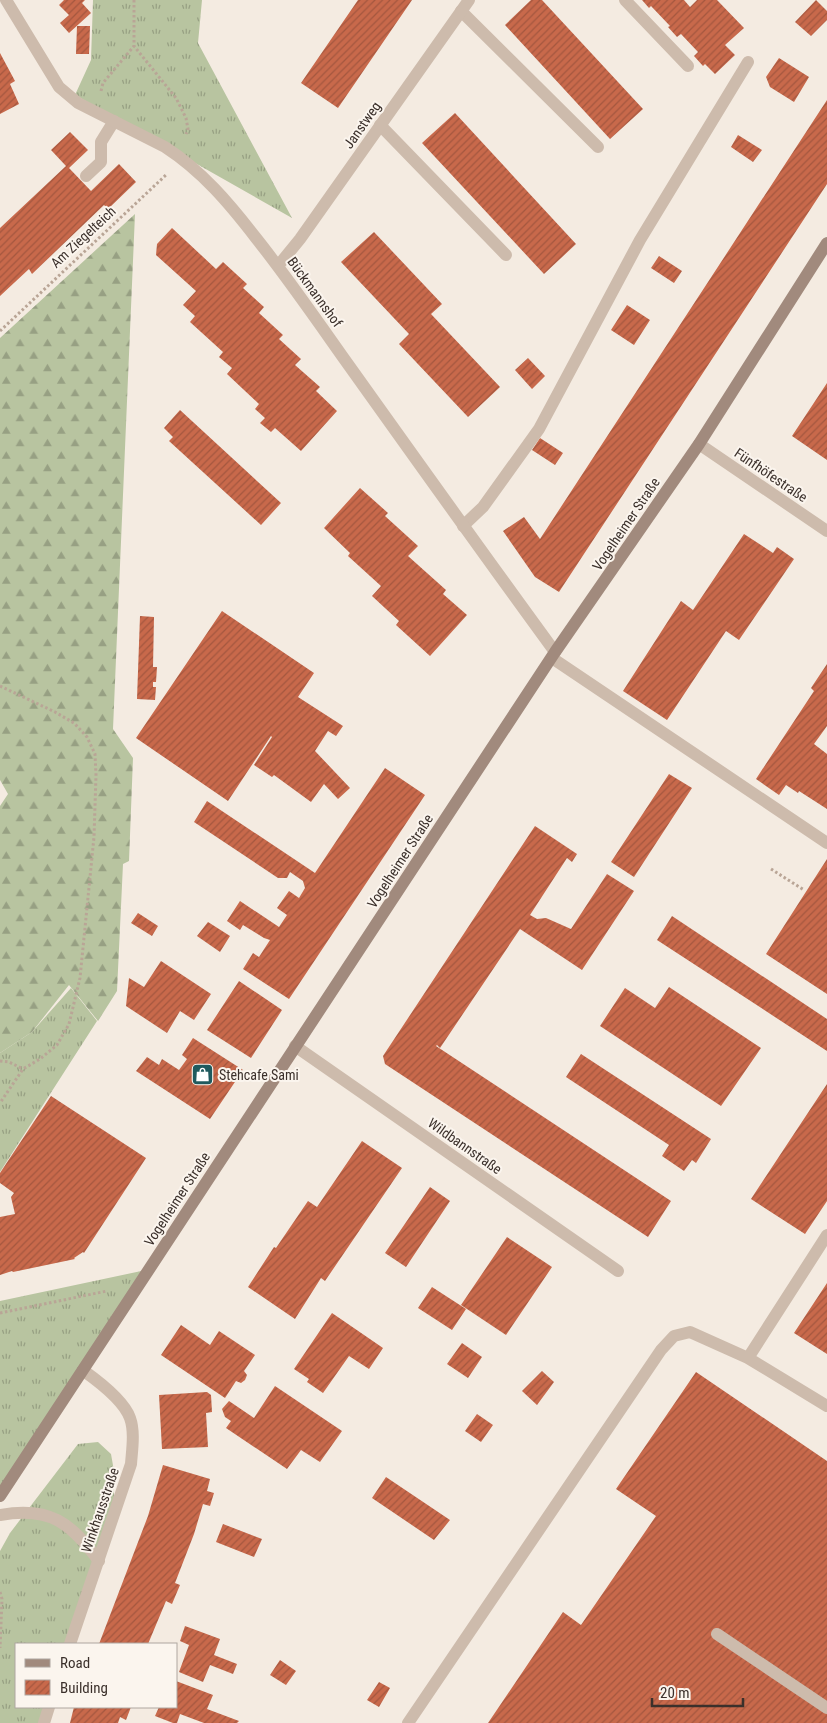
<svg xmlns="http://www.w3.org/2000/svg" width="827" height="1723" font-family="'Roboto Condensed',sans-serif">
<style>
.grass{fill:url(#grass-tufts)}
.forest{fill:url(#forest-firs)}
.building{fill:url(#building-hatch)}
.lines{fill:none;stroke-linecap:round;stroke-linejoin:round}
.path{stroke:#b9a596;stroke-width:3;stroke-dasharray:2.5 2.5;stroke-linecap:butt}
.lane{stroke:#cdbbac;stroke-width:12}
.street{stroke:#cdbbac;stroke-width:12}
.secondary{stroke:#a18a7d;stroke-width:12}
.labels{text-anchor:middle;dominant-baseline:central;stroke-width:4;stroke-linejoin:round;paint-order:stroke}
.street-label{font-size:14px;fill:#3b302b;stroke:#fbf5ee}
.poi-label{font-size:14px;fill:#3b302b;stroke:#fbf5ee;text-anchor:start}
</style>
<defs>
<pattern id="grass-tufts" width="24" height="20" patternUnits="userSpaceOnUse" patternTransform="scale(1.25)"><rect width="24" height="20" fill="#b8c4a0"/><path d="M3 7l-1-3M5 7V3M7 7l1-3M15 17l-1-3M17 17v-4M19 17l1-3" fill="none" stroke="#97a083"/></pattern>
<pattern id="forest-firs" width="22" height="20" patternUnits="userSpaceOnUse" patternTransform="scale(1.25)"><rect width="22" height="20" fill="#b8c4a0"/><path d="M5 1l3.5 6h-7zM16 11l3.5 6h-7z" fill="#97a083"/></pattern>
<pattern id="building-hatch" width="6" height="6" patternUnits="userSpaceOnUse" patternTransform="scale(1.25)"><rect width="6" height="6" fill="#c8694b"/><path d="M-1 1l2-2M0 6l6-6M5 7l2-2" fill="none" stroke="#a4573f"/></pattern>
</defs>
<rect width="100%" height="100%" fill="#f4ebe1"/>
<!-- grass -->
<path class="grass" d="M93,0H202L198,43L292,218L75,95L91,60Z
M71,988L97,1021L0,1172V1053L32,1032Z
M146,1270L0,1492V1301Z
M98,1442L111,1454L114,1471V1500L66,1644H16V1707H47L43,1723H0V1551L10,1533L78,1444Z"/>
<!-- forest -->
<path class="forest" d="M135,214L113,729L133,758L129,861L123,864L117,991L98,1021L69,985L32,1032L0,1053V806L8,794L0,780V338Z"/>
<!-- building -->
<path class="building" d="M64,0H85L82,3L91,13L69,33L60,23L69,15L59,5Z
M358,0H412L338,108L301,83Z
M531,0H542L643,109L610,139L505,25Z
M642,0H684L690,7L697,0H717L744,28L725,45L735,55L715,74L705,64L703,66L694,56L698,52L681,34L677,37L668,27L670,26L651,6L649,8Z
M816,0L827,11V20L811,36L795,22Z
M77,26H90L89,54H76Z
M0,53L15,81L10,84L19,104L0,114Z
M779,58L809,77L794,102L770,87L766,77Z
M827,100V184L559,592L535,577L503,531L524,517L540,539Z
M455,113L576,244L544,274L422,143Z
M70,132L88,150L69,168L91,191L119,164L136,182L108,209L104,205L32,274L29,269L0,296V228L66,166L51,150Z
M738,135L762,150L753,162L731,147Z
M172,228L216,269L223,262L247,284L243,288L264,307L259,313L283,335L279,339L301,359L295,365L320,387L316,391L337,411L301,451L275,428L271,432L260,423L265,418L255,409L259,404L227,374L232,368L219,357L223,352L190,322L195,316L183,305L196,291L156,255L157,244Z
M374,232L442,304L431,314L500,387L468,417L399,344L409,334L341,262Z
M659,256L682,271L674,283L651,268Z
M627,305L650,320L634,345L611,330Z
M528,358L545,376L532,389L515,370Z
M827,383V460L792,436Z
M180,410L281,503L261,525L169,441L173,437L164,428Z
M540,438L563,453L555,465L532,450Z
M360,488L388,513L385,516L418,546L408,556L446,590L443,594L467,615L430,656L396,625L399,621L372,596L381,586L348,556L350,553L324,528Z
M744,534L773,553L777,547L794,559L739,640L726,631L667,720L623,691L681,601L693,610Z
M222,611L314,673L298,697L343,726L336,736L328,731L315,751L350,788L338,799L324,784L311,802L274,775L272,777L254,765L272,737L271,736L228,801L136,738Z
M140,616L154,617L153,667H157L156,682H153V687H156L155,700L137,699Z
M827,664V726L814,744L827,754V809L799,791L798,793L786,785L779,795L756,779L814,691L811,688Z
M385,768L425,795L289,999L243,969L253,953L259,957L270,940L264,938L243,925L240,930L227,921L240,901L279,927L287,915L277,908L289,891L299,898L305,888L303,881L290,872L287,878H278L194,822L207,801L315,873Z
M669,774L692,788L634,877L611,862Z
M535,826L577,854L572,862L567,858L530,915L537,919L546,918L571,929L607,874L634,891L582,970L520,929L440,1048L437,1045L436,1046L671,1201L648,1237L385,1064L383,1056Z
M827,859V994L766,954Z
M138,913L158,926L152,936L131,923Z
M672,916L827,1019V1051L657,940Z
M208,922L230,936L220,952L197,936Z
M161,961L211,994L194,1020L180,1011L167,1033L126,1006L129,978L144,987Z
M239,981L282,1010L251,1058L207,1030Z
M669,987L761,1048L721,1106L600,1026L625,988L655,1008Z
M193,1038L243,1070L210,1119L136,1071L147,1057L159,1065L162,1059L179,1070L187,1059L182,1055Z
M581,1054L711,1139L696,1163L692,1160L684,1171L662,1156L669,1145L566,1077Z
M827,1084V1201L805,1234L751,1199Z
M51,1096L146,1158L84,1253L83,1252L74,1258L75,1259L13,1272L12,1271L0,1275V1217L15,1214L11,1197L14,1193L0,1183V1173Z
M362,1141L402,1168L325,1281L321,1278L295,1319L248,1287L274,1247L276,1248L308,1201L317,1207Z
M430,1187L450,1201L406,1267L385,1253Z
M507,1237L552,1267L506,1335L461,1305Z
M827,1283V1354L794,1333Z
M432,1287L466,1309L452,1330L418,1308Z
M332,1313L383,1348L369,1369L349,1356L323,1393L307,1382L309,1379L294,1369Z
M181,1325L210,1345L219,1331L255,1355L244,1371L247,1375L245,1380L241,1383L236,1381L225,1398L161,1355Z
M462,1343L482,1357L468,1378L447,1364Z
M542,1371L554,1382L537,1405L522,1391Z
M696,1372L827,1461V1723H488L563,1612L581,1625L656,1516L616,1489Z
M275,1386L342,1431L320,1462L301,1450L287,1469L226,1428L231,1421L225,1417L222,1409L229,1401L254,1418Z
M207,1392L211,1395L212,1412L206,1413L208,1447L162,1449L159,1395Z
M477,1414L493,1425L481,1442L465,1431Z
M163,1465L210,1479L207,1491L214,1493L210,1506L203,1504L194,1534L175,1583L180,1585L172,1604L166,1601L148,1644H99L148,1516Z
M386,1477L450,1520L434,1540L372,1498Z
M223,1524L262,1539L254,1557L216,1542Z
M185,1626L220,1639L214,1655L237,1664L233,1674L210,1665L203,1682L179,1672L189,1645L180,1641Z
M280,1660L296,1671L286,1685L270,1675Z
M176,1681L213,1695L207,1709L239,1721L237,1723H204L180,1714L177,1723H173L155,1716L159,1707H176Z
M379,1682L390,1688L379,1707L367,1700Z
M74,1707H131L126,1720L120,1717L118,1723H70Z"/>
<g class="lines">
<!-- path -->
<path class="path" d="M134,0V46L176,98L186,118L188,129L186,134
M101,91L103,83L134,46
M0,331L167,174
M0,686L55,712L74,723L87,737L95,754L96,775L94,837L80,978L69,1024L57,1045L40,1059L23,1069L0,1103
M771,869L804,890
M0,1061L9,1062L23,1069
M0,1313L107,1291
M0,1592L2,1599L0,1648"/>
<!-- lane -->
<path class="lane" d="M625,0L688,66
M461,11L598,147
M380,125L506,255
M86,176L101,162V142L114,121
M463,526L483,507L539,429L640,240L748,62
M552,658L827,843
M827,1235L748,1358L827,1406
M0,1515C50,1506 71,1523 99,1561
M717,1634L827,1708
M408,1723L661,1350L674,1336L690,1332L748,1358"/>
<!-- street -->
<path class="street" d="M6,0L59,87L78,103L165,147C202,171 229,203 256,238C287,277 316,319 345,360C415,458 484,555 555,652
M278,266L300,239L469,0
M699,444L827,531
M295,1046L618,1271
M70,1644L131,1464C132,1450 135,1432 130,1418C124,1401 98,1381 84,1371
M44,1723L49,1707"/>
<!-- secondary -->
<path class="secondary" d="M0,1496L555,652L699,444L827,243"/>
</g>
<!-- icons -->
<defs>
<symbol id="shop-square" viewBox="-11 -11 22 22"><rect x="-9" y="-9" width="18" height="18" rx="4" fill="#1f5a5e" stroke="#fbf5ee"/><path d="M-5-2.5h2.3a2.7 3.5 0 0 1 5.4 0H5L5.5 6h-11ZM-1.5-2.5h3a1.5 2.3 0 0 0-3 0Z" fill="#fff"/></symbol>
</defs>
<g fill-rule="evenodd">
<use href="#shop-square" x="190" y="1062" width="25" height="25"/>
</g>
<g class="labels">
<!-- street labels -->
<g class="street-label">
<text transform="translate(362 125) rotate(-55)">Janstweg</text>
<text transform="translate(83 237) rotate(-43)">Am Ziegelteich</text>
<text transform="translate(315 292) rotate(54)">Bückmannshof</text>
<text transform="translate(771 475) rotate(34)">Fünfhöfestraße</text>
<text transform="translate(626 524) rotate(-56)">Vogelheimer Straße</text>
<text transform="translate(400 861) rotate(-57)">Vogelheimer Straße</text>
<text transform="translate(465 1146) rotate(35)">Wildbannstraße</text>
<text transform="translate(177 1199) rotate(-57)">Vogelheimer Straße</text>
<text transform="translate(100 1510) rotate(-71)">Winkhausstraße</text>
</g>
<!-- poi labels -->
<g class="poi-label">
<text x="219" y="1075">Stehcafe Sami</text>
</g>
</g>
<!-- legend -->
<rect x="15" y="1643" width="162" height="65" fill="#fbf5ee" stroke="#aea6a0"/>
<rect x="25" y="1659" width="25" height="8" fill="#a18a7d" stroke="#aea6a0"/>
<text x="60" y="1668" font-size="15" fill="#3b302b">Road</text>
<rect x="25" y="1680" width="25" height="15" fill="url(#building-hatch)" stroke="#aea6a0"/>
<text x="60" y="1693" font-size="15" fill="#3b302b">Building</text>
<!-- scale -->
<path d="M652 1698v8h91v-8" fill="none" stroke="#3b302b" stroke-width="2.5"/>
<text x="660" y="1698" font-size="15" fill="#3b302b" stroke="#fbf5ee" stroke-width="4" paint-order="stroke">20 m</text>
</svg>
